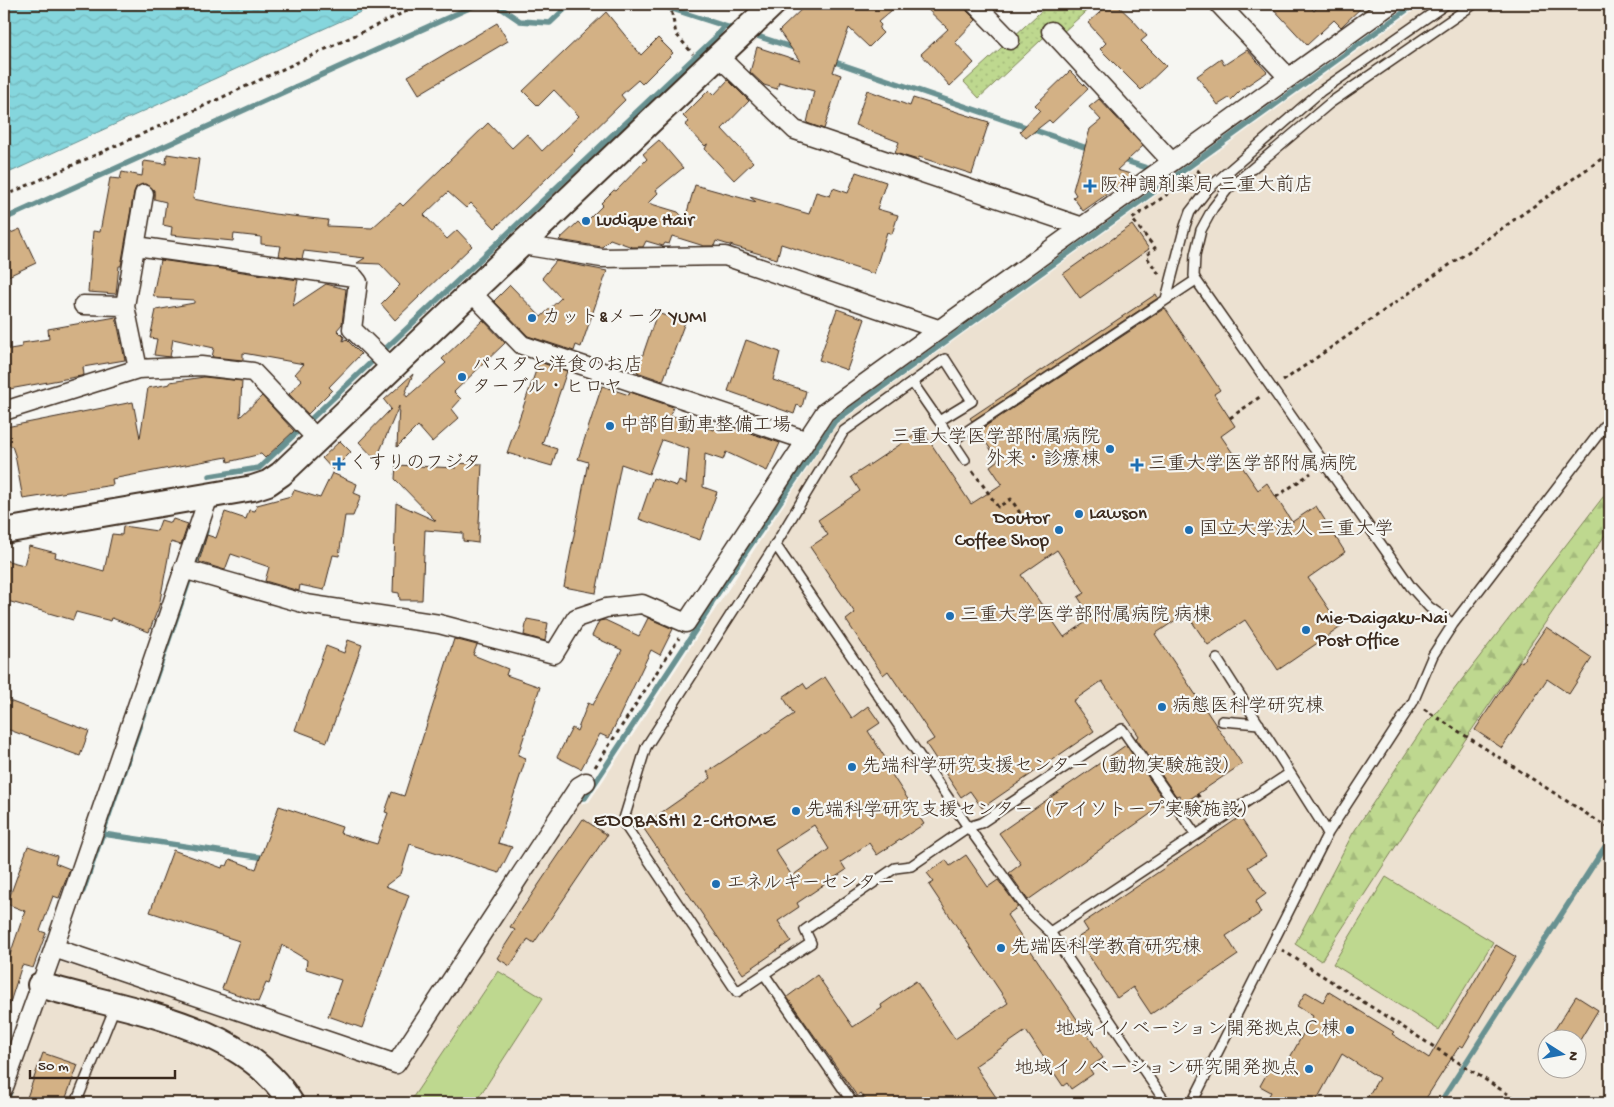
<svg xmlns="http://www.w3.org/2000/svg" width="1614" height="1107" font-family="'Gochi Hand','Klee One',sans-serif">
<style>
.built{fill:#ece1d1;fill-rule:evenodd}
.grass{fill:#bed88f;stroke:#7c8156}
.forest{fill:url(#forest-firs);stroke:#7c8156}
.park{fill:url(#park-dots);stroke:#7c8156}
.water{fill:url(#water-waves);stroke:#679191}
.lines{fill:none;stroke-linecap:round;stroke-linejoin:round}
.stream{stroke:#679191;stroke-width:5.5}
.building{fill:#d3b185;stroke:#3b2a1e;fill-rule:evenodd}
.lane-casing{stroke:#3b2a1e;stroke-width:12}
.street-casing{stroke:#3b2a1e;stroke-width:21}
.secondary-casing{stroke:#3b2a1e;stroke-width:28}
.path{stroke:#3b2a1e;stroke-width:3;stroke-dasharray:4 4;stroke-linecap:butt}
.lane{stroke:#f6f6f2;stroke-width:9}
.street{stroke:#f6f6f2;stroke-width:18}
.secondary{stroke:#f6f6f2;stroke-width:24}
.poi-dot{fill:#1f6fb2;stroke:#f6f6f2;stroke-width:2}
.labels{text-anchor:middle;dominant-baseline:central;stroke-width:4.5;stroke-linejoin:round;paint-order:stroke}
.poi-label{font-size:19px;fill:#3b2a1e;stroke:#f6f6f2;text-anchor:start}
.neighbourhood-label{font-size:20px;letter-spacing:1px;fill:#3b2a1e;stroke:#f6f6f2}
</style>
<defs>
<pattern id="forest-firs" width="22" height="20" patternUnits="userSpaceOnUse" patternTransform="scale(1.25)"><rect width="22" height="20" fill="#bed88f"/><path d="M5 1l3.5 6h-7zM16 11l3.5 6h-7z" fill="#a4ba7b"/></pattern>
<pattern id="park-dots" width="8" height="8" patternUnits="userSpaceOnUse" patternTransform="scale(1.25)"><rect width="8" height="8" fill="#bed88f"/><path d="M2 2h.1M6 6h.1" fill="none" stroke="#a4ba7b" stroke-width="1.8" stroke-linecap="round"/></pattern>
<pattern id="water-waves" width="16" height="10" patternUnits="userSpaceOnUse" patternTransform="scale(1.25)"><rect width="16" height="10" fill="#85d6dd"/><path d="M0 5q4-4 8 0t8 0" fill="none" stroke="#74b8bd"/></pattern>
</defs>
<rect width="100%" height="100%" fill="#f6f6f2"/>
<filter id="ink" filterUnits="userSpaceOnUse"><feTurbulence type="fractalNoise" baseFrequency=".02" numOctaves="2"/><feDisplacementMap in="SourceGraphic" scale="10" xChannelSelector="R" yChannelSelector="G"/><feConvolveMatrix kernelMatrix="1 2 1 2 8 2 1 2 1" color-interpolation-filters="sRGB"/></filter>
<g filter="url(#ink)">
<!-- built -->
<path class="built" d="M1423,4H1610V1103H7L61,962L399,1074L579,804L589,802L836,425ZM1546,1040H1576V1070H1546Z"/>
<!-- grass -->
<path class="grass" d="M1386,877L1493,942L1439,1030L1333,964Z
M498,971L543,998L475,1103H409Z"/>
<!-- forest -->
<path class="forest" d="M1610,488V528L1467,737L1321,961L1295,944L1353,833L1427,722L1436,713Z"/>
<!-- park -->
<path class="park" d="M1049,4H1094L1061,34L1055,27L979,98L964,82Z"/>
<!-- water -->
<path class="water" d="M4,4H378L4,175Z"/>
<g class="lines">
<!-- stream -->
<path class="stream" d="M495,4L520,21L550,23L570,4
M657,4L737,30
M751,34L797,49
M829,60L1090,149
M1120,159L1147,168
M4,219L478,4
M210,476L259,468L715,38L724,26
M577,800L578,798H585L708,611L712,602L835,421L1415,4
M103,834L266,858
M83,891L206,531
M6,1103L12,1086
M1440,1103L1610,839"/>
</g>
<!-- building -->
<path class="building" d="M807,4H899L878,22L881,25L879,29L883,33L869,47L849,28L833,72L841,75L824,129L807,123L814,91L779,82L777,89L764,85L750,72L757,47L800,61L779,31Z
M922,4H965L967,11L976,20L955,42L974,63L950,86L921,54L948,29Z
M1109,4H1116L1132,19L1147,36L1141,41L1166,66L1141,90L1100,49L1106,43L1088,23Z
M1269,4H1307L1314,11L1320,5L1319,4H1365L1341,27L1334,20L1307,45Z
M606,12L641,55L658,38L673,53L642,84L638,80L621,95L625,100L574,150L575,151L495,228L471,203L466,208L448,192L424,215L447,239L457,230L472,246L395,320L381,304L400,285L380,264L357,263L365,258L304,251L302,259L279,256L281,246L261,244V237L234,234L233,241L171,235L172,227L163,225L166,202L154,199V190L145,184L136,187L134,192L121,266H119L116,294L88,292L93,231L100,232L110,178L120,179L122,172L142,176L144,161L166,164L167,154L199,159L193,199L274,214L328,220L327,226L372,228L400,203L403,206L488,123L512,148L527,134L542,151L579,116L554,90L538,106L523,91Z
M497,23L508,41L419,94L408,76Z
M1247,50L1267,72L1242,89L1231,100L1229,98L1218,105L1197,76L1221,59L1224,65Z
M1070,71L1088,89L1052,123L1049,120L1026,138L1020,131L1040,110L1035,105Z
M728,80L749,101L722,129L753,162L734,180L705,149L708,143L705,146L685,125L689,122L683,116L709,90L714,95Z
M867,90L910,106L913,98L989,122L972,174L919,157L918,160L895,153L899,142L855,125Z
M1099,99L1143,146L1117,170L1134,175L1083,211L1073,197L1076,195L1073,190L1090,129L1101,120L1089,107Z
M659,140L683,168L656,190L658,193L648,203L678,212L685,219L695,185L756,202L750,197L809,214L816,192L830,196L833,188L848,193L856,172L886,182L877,209L898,215L892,234L887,232L874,274L781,244L777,259L716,241L714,246H704L672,236L669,244L665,243L663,246L646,241L643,247H632L610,239L602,247L559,240L578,222L582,226L603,205L601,203L614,190L616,191L647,159L643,154Z
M1132,225L1149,249L1080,298L1063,274Z
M20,229L36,263L4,278V236Z
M160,260L298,280L293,306L326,284L346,289L342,324L337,330L344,337L343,341L346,339L361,354L329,387L332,390L308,414L289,394L302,380L295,374L304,364L243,353V360L212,357L214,348L173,339L170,357L154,355L157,339L150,338L156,310L194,303V300L158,298L153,295Z
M556,261L607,271L581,347L576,345L574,351L528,336L494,301L510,285L541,317L561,298L542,278Z
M1156,294L1158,298L972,421L970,418Z
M1165,308L1220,390L1214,394L1235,426L1221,436L1258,490L1267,483L1292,522L1316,506L1345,552L1308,578L1341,627L1278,670L1245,620L1208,645L1186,613L1155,634L1242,764L1184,803L1179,795L1176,796L1136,738L1139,736L1102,681L1073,701L1094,731L982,808L970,791L961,797L926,744L934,739L888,671L883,675L846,620L855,613L810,547L828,535L818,520L860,491L851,477L922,430L971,504L1002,484L990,466L998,460L978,431ZM1057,550L1085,593L1078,597L1092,618L1064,637L1021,575Z
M837,309L865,319L847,370L819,360Z
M657,313L685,322L663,381L637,372Z
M116,317L125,360L83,367L84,375L81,376L4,390V350L22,347V343L49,339L48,329Z
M483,320L505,343L454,392L461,399L452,409L459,418L432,442L418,426L397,447L399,406L376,460L359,442L391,409L384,400L413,374L405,394L407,397L446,363L442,359Z
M746,340L780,352L773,380L806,391L802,407L797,405L794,414L728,391Z
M539,362L567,371L542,444L557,449L552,466L507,453Z
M204,377L242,381L240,417L262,396L294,431L265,458L261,454L228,462L227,457L112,479L113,485L23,499L15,455L12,446H10L6,427L133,402L140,438L148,388L170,384V382Z
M602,386L629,395L630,392L673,407L670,415L714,430L717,422L780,443L767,471L726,452L723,460L705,454L703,487L717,492L700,540L639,519L653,478L677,486L679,481L686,484L689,449L662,440L649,474L621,464L596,593L564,587L588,462L578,459Z
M340,441L351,452L333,470L322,458Z
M451,463L482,464L478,543L463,541V533L425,530L422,600H400L399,593L393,592L396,503L436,521L395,479L396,465L456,468Z
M332,473L357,484L354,493L361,496L353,516H345L339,556L333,555L324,590L300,585L299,591L265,581L269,567L231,554L225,570L199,562L207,535L216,538L225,512L246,519L249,510L255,511L257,505L291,496L294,490L320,498Z
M173,519L188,524L181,545L171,542L159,606L149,632L112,618L111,621L76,612L73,620L4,600V560L24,565L29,546L56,553L55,557L104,571L112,534L122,535L123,526L157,531L161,520L171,523Z
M648,618L673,629L660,655L651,650L609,738L600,734L581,769L557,757L572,728L577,731L588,703L593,705L622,650L592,636L599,621L605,620L639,636Z
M527,619L548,623L545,641L524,635Z
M1546,627L1592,658L1569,694L1547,679L1502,748L1475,730L1520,661L1522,662Z
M454,639L477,645L473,655L508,669L506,675L540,687L518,755L526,758L498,843L512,847L499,873L410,844L401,874L385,886L409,895L362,1028L328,1016L341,980L306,969L307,960L282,945L269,984L266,983L258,1002L222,989L239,941L150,912L173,850L222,868L223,865L227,866L230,859L256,869L279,806L342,827L340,833L377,844L388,813L385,812L392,792L404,796Z
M348,640L362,645L327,742L295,730L326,646L344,653Z
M825,677L852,718L868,706L880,723L868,731L886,759L883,761L924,824L877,855L869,843L841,862L846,870L797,903L799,907L778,921L791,941L743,974L642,826L711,778L707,772L794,714L783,697L803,683L807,689ZM814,825L829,849L792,876L775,850Z
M4,699L89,731L80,756L4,728Z
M1126,745L1166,803L1028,900L1009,873L1021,864L999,833Z
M1240,817L1266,856L1248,867L1266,894L1255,902L1261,913L1226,936L1238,955L1151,1014L1133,987L1117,998L1077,938L1088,931L1083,923Z
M583,819L607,835L534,943L528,939L510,966L497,958L515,930L510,927Z
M28,846L57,856L55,863L70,869L59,898L53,896L40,931L46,933L33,968L22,965L7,1012L4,1011V972L25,911L7,904Z
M966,855L988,887L998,880L1018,907L1007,915L1103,1058L1089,1068L1093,1074L1071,1089L1067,1083L1063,1086L1026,1031L975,1066L1000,1103H868L861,1093L857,1096L787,997L817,975L853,1027L882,1008L881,1005L916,981L955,1039L1008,1003L929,885L934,882L927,873L946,860L950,866Z
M1496,945L1516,957L1463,1047L1460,1045L1423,1103H1364L1379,1078L1342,1054L1315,1103H1265L1271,1092L1260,1086L1271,1066L1282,1072L1313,1016L1297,1006L1306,992L1323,1002L1329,992L1394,1032L1392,1034L1429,1058Z
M1576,996L1598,1010L1580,1040H1548Z
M43,1053L78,1065L64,1103H25Z"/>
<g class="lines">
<defs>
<path id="lane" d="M1166,299L1185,226L1190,212L1208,189L1321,91L1446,4
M912,382L939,421L972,401L945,359L844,431L769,555L646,747L623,822L737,992L811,943L805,930L895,868L911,866L968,827L981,823L1122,729L1196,835
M939,421L965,460
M952,441L1196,280
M775,544L968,827L1029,912L1050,932L1166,1103
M1453,624L1429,607L1411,587L1196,280L1194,276L1195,255L1201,230L1213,208L1227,190L1330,103L1474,4
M1217,659L1290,773
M1222,721L1259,724
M1050,932L1290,773L1328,833
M764,974L853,1103
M76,1103L115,1007
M1192,1103L1328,833L1413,702L1433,655L1453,624L1610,419"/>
<path id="street" d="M975,4L1010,40
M1219,4L1289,78
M1051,31L1171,161
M718,56L795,130L1080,226
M522,245L602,258L725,256L938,329
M136,246L354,277L358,282L352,329L392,368
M471,292L522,345L805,440
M83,305L125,306
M138,369L125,306L144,194
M4,411L138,369L201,366L253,372L317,439
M183,569L306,604L439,624L554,654L576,618L606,608L642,604L686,623L825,412L1391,4
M54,948L396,1064L579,786L586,782
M4,1087L54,948L209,496"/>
<path id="secondary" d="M4,531L253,488L268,483L281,474L773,4
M40,985C123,1010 242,1022 291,1103"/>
</defs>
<!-- lane casing -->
<use href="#lane" class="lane-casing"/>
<!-- street casing -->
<use href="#street" class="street-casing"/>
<!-- secondary casing -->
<use href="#secondary" class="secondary-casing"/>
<!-- path -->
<path class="path" d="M670,4L676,34L693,54
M4,196L191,112L422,4
M1159,274L1146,256L1155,248L1132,219L1199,172L1195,167
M1283,381L1610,153
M1230,418L1261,396
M973,471L998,507L1011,499L1025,521
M1276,497L1311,473
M1424,709L1610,829
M595,767L679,638
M1197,794L1209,811
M1282,950L1522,1103"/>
<!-- lane -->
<use href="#lane" class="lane"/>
<!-- street -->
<use href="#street" class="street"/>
<!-- secondary -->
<use href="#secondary" class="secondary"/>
</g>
</g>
<!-- markers -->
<g class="poi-dot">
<path d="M1087.5 178.5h5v5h5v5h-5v5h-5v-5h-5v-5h5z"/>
<circle cx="586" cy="221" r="5"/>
<circle cx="532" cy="318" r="5"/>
<circle cx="462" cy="377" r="5"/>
<circle cx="610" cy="426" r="5"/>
<circle cx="1110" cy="449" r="5"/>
<path d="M336.5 456.5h5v5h5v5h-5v5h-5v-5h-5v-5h5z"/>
<path d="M1134.5 457.5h5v5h5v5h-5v5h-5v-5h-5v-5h5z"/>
<circle cx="1079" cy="514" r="5"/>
<circle cx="1059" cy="530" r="5"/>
<circle cx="1189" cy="530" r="5"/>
<circle cx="950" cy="616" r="5"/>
<circle cx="1306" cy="630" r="5"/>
<circle cx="1162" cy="707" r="5"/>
<circle cx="852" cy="767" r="5"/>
<circle cx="796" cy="811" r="5"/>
<circle cx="716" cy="884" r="5"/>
<circle cx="1001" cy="948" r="5"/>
<circle cx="1350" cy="1030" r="5"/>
<circle cx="1309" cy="1069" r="5"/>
</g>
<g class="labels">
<!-- poi labels -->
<g class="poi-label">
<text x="1100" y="186">阪神調剤薬局 三重大前店</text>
<text x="596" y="221">Ludique Hair</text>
<text x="542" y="318">カット&amp;メーク YUMI</text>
<text x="472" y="366">パスタと洋食のお店<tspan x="472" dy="22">ターブル・ヒロヤ</tspan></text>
<text x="620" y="426">中部自動車整備工場</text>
<text x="1100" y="438" text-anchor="end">三重大学医学部附属病院<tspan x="1100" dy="22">外来・診療棟</tspan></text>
<text x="349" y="464">くすりのフジタ</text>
<text x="1148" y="465">三重大学医学部附属病院</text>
<text x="1089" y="514">Lawson</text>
<text x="1049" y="519" text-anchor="end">Doutor<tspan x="1049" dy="22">Coffee Shop</tspan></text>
<text x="1199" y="530">国立大学法人 三重大学</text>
<text x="960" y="616">三重大学医学部附属病院 病棟</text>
<text x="1316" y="619">Mie-Daigaku-Nai<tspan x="1316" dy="22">Post Office</tspan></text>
<text x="1172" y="707">病態医科学研究棟</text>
<text x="862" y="767">先端科学研究支援センター（動物実験施設）</text>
<text x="806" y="811">先端科学研究支援センター（アイソトープ実験施設）</text>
<text x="726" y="884">エネルギーセンター</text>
<text x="1011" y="948">先端医科学教育研究棟</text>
<text x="1340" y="1030" text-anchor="end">地域イノベーション開発拠点Ｃ棟</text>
<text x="1299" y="1069" text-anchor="end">地域イノベーション研究開発拠点</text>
</g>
<!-- neighbourhood labels -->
<g class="neighbourhood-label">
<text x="685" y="822">EDOBASHI 2-CHOME</text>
</g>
</g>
<!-- margin -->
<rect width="1614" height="1107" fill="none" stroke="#f6f6f2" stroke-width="20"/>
<rect x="10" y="10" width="1594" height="1087" fill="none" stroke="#3b2a1e" stroke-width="2" filter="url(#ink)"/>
<!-- north arrow -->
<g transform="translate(1562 1054) rotate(101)"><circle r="24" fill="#f6f6f2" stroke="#aba49d"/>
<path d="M0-4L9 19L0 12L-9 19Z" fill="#1f6fb2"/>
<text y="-8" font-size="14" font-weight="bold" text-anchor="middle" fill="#3b2a1e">N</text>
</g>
<!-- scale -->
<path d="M30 1070v8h145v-8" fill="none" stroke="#3b2a1e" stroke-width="2.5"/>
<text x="38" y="1070" font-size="15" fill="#3b2a1e" stroke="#f6f6f2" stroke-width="4" paint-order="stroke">50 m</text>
</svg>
